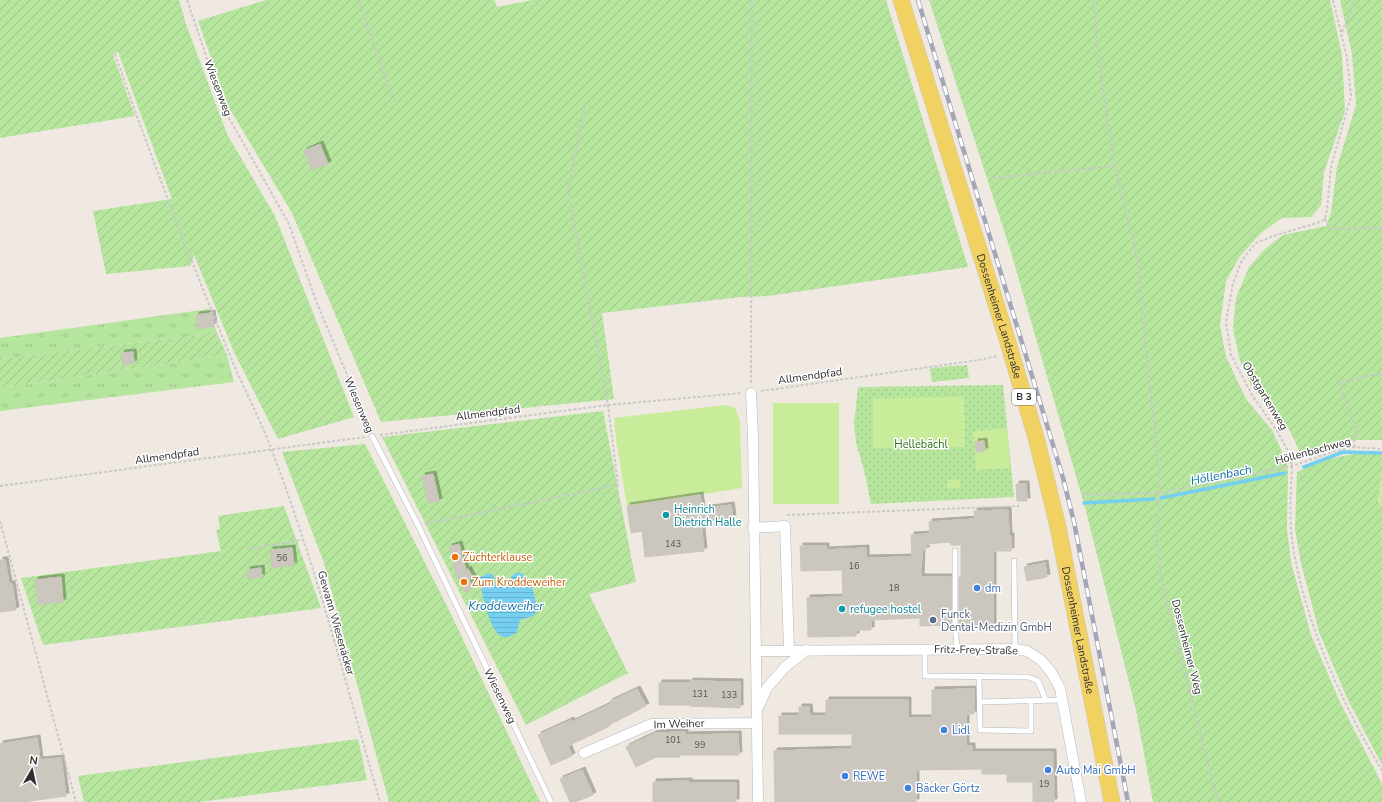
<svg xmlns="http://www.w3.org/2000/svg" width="1382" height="802" font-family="'Nunito Sans',sans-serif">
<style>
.grass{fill:url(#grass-tufts)}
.park{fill:url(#park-dots)}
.garden{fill:url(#garden-furrows)}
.pitch{fill:#c9ec9a}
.water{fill:url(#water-rules)}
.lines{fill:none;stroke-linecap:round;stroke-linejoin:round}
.stream{stroke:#75cff0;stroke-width:3.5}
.building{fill:#cbc7bf;stroke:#cbc5ba;filter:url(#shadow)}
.service-casing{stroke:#b4b7c1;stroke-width:6}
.minor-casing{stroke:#b4b7c1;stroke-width:11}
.primary-casing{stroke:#c9c9c9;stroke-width:17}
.path{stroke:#c9c9c9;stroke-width:2;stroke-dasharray:3 2;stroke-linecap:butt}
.service{stroke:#fff;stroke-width:5}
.minor{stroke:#fff;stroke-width:10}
.primary{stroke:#f2d163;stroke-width:16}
.rail-casing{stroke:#a3a6b8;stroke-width:4.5}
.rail{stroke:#fff;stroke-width:3;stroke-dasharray:9;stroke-linecap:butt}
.culture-dot{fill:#0f9aa8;stroke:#fff;stroke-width:1.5}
.food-dot{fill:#e8710a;stroke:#fff;stroke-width:1.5}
.shop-dot{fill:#3f7fe0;stroke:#fff;stroke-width:1.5}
.service-dot{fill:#5c6f8a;stroke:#fff;stroke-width:1.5}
.labels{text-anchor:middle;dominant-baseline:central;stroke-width:3;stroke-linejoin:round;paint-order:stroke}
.number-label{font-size:9px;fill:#555452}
.shield{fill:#fff;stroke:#6d6d6d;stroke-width:1}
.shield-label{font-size:10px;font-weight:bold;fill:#2e2e2e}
.street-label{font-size:11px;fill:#2e2e2e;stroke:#fff}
.park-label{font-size:11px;fill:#2c6e1b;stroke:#fff}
.culture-label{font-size:11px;fill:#0d838f;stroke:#fff;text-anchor:start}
.food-label{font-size:11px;fill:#c56008;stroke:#fff;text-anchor:start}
.shop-label{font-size:11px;fill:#366cbe;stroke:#fff;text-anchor:start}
.service-label{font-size:11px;fill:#4e5e75;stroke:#fff;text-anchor:start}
.water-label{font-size:12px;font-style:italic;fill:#0d6fa3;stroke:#fff}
</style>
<defs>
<pattern id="grass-tufts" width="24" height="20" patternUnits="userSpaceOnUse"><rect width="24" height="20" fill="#b6e59e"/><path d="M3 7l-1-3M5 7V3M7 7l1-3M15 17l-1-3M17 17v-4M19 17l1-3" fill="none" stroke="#9dc588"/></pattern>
<pattern id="park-dots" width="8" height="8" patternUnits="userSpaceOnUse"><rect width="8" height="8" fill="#b6e59e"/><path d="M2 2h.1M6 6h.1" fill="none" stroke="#9dc588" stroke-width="1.8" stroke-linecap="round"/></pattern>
<pattern id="garden-furrows" width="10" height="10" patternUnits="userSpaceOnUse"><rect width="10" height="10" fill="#b6e59e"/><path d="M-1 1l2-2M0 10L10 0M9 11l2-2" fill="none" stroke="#9dc588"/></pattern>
<pattern id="water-rules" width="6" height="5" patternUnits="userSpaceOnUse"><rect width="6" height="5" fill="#75cff0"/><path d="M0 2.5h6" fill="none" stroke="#66b2ce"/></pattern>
<filter id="shadow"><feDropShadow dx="3" dy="-3" stdDeviation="0" flood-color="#0004"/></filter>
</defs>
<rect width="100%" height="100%" fill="#efe9e1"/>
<!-- grass -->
<path class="grass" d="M209,309L217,333L0,359V338Z
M227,355L234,382L0,411V388Z"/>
<!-- park -->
<path class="park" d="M967,365L969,378L932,382L930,368Z
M1003,385L1014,497L871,504L864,470L856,443L854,423L858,387Z"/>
<!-- garden -->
<path class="garden" d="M0,0H179L186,24L227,134L275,216L354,417L278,439L234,352L194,255L190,266L106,274L93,211L172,199L118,52L113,55L135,116L0,138Z
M266,0H494L497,7L533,0H886L968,267L768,296L741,297L602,313L614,399L381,422L292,213L228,106L198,21Z
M929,0H1330L1342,55L1345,111L1324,172L1321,205L1311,217L1282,218L1261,233L1240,256L1226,281L1220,325L1226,357L1246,399L1272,430L1287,463L1288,473L1287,530L1291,562L1311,635L1340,702L1382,784V802H1153L1136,710L1085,507L1010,249Z
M1340,0H1382V440H1353L1300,452L1290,431L1253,389L1240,361L1233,329L1236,298L1249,267L1265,249L1283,235L1326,226L1331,213L1337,167L1356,105L1352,54Z
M217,333L227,355L0,388V359Z
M603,411L636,582L589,594L628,673L526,725L382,437Z
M365,444L450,612L540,802H389L324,563L282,452Z
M1354,454H1382V471L1378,503L1382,507V765L1347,698L1319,632L1301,563L1295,529L1297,472L1323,460Z
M284,506L321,608L43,645L21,578L221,551L216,530L220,529L218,516Z
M358,739L367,780L199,802H84L78,776Z"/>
<!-- pitch -->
<path class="pitch" d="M964,397L965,447L873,448V398Z
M773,403H839V504H773Z
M725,405L735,408L740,421L742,488L627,506L616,440L614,418Z
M1007,428L1010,468L976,470L973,431Z
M1382,471V507L1378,503Z
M960,479V488L948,489L947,480Z"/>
<!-- water -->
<path class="water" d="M491,573C496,577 493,584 500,587C511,583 509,576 516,573C530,569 537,602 537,611L533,616L520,620L517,632C513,635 508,638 503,637C490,634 480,589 480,577Z"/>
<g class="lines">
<!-- stream -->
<path class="stream" d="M1304,467L1343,452L1382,453
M1161,498L1285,473
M1084,503L1154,499"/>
</g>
<!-- building -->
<path class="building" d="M320,144L328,164L312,170L304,151Z
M212,313L214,326L198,329L196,315Z
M133,352L134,363L123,365L121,353Z
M984,441L985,451L976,452L975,442Z
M433,474L439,501L428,503L422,476Z
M1016,484H1026L1027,501H1017Z
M700,495L702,509L731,505L733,518L701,522L704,551L645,557L642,531L631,533L627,506Z
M1008,510L1009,536H1011V551H993V626L959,625V577H961V545H951V542L926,544V550H922L921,577H951V625L920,626V618L871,620V630H856V636L808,637L807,598L843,597L842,570L801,571L800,546H826V550L866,548V558L912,557L911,535L930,534L929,522L975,519L974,511Z
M459,544L466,570L468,569L473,578L469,580L473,588L465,592L456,575L449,547Z
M292,548L294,565L272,568L270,550Z
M0,560H5L9,584H12L16,610L0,612Z
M1045,563L1047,577L1027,581L1024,567Z
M261,568L262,577L248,579L247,570Z
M61,577L63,602L38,604L35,580Z
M690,681L740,682V708L690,706V705H659V683H690Z
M637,689L646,706L609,725L610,726L568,746L572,756L551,765L538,735L571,720L572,722L610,704L609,702Z
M974,689V714H966V746H972V752H1053L1054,802H1033V782H1007V774H982V769L916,770V802H775L774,751L852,749V734H779V716H799V707H809L810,716H826V700H908V718H932V690Z
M685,732V735L738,734L739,755H680V757H656L636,767L626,747L655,733Z
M37,738L40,760L61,758L66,796L23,802H0V744Z
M582,770L593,795L575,802H570L560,779Z
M689,781V783H736V802H653V782Z"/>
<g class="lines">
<defs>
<path id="service" d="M372,436L418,525L551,802
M955,551V622L957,649
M1014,561L1015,649
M925,650V676L1028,677L1038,681L1046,701
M979,676L980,730L1031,731V701
M980,702L1062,700"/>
<path id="minor" d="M751,393L753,436L758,802
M753,528L785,526L789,651
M756,651L1015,649L1027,651L1041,660L1051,672L1060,688L1081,802
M758,708L767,688L785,667L807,650
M584,753L651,724L756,723"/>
<g id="primary">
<path id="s1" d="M901,0L1007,339L1037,441L1058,527L1112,802"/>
</g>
</defs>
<!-- service casing -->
<use href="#service" class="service-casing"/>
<!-- minor casing -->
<use href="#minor" class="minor-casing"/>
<!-- primary casing -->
<use href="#primary" class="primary-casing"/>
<!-- path -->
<path class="path" d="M187,0L224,109L289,224L316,301L370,429
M358,0L393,99
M1093,0L1101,77L1115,166L1139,266L1144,329L1158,462L1159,493L1157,538L1160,572L1172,623L1218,802
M1333,0L1347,58L1351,96L1331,167L1327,210L1325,219L1317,223L1276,235L1256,243L1242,260L1233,283L1226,322L1231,355L1252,395L1277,431L1289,453L1292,466C1291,490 1289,515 1292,539C1300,600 1326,666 1354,720C1362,737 1373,754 1382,771
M1342,32L1355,0
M115,54C150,155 188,254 229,353C242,386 260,418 272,451C316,565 346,685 380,802
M993,178L1115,166
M1325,219L1330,229L1382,228
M751,383L752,0
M761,391L979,360L998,356
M380,435L608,405L741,393
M1355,447L1354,441L1356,427L1339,385L1340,382L1382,373
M0,486L365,437
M1083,495L1159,493L1292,466L1335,451L1353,447L1382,449
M787,515L1019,506
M0,521L76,802
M425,524L618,485L608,405L568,190L585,107
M247,549L303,540"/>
<!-- service -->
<use href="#service" class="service"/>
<!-- minor -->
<use href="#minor" class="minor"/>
<!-- primary -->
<use href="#primary" class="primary"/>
<defs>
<path id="rail" d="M918,0L1063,478L1074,522L1128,802"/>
</defs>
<!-- rail casing -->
<use href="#rail" class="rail-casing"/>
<!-- rail -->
<use href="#rail" class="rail"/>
</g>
<!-- markers -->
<g class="culture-dot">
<circle cx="666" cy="515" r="4"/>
<circle cx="842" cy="609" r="4"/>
</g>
<g class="food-dot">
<circle cx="455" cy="557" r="4"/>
<circle cx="464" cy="582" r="4"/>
</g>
<g class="shop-dot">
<circle cx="977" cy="588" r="4"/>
<circle cx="944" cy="730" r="4"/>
<circle cx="1048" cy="770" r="4"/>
<circle cx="845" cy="776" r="4"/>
<circle cx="908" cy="788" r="4"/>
</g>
<circle class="service-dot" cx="933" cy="620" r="4"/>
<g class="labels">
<!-- number labels -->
<g class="number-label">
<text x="673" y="544">143</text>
<text x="282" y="558">56</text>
<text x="854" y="566">16</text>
<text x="894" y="588">18</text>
<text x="700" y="694">131</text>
<text x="729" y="695">133</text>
<text x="673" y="740">101</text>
<text x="700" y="745">99</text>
<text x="1044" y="784">19</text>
</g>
<!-- shield labels -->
<rect class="shield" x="1012" y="389" width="24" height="16" rx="3"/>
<g class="shield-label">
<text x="1024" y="397">B 3</text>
</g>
<!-- street labels -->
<g class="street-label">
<text transform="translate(218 88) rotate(69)">Wiesenweg</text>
<text stroke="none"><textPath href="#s1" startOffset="331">Dossenheimer Landstraße</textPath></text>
<text transform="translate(810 376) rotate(-8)">Allmendpfad</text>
<text transform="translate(1265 396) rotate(59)">Obstgartenweg</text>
<text transform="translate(359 405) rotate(67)">Wiesenweg</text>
<text transform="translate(488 413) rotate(-7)">Allmendpfad</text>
<text transform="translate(1313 451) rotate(-15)">Höllenbachweg</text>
<text transform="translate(167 456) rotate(-8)">Allmendpfad</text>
<text transform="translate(336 623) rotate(74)">Gewann Wiesenäcker</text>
<text stroke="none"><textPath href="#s1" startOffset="655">Dossenheimer Landstraße</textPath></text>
<text transform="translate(1187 647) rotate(76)">Dossenheimer Weg</text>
<text transform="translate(976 650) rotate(1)">Fritz-Frey-Straße</text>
<text transform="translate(500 696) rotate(64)">Wiesenweg</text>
<text transform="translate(679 724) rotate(-2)">Im Weiher</text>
</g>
<!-- park labels -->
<g class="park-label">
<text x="921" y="444">Hellebächl</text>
</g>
<!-- culture labels -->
<g class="culture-label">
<text x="674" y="509">Heinrich<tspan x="674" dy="13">Dietrich Halle</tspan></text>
<text x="850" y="609">refugee hostel</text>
</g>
<!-- food labels -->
<g class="food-label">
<text x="463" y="557">Züchterklause</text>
<text x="472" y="582">Zum Kroddeweiher</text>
</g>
<!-- shop labels -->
<g class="shop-label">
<text x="985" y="588">dm</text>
<text x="952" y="730">Lidl</text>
<text x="1056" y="770">Auto Mai GmbH</text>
<text x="853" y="776">REWE</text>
<text x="916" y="788">Bäcker Görtz</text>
</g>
<!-- service labels -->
<g class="service-label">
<text x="941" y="614">Funck<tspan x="941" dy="13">Dental-Medizin GmbH</tspan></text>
</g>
<!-- water labels -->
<g class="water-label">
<text transform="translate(1221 475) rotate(-11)">Höllenbach</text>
<text x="506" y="606">Kroddeweiher</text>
</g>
</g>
<!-- north arrow -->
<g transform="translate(32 770) rotate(9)" stroke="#ffffff" stroke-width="3" paint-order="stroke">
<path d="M0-3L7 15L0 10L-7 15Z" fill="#2e2e2e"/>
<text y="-6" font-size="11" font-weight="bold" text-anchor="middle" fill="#2e2e2e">N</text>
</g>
</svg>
